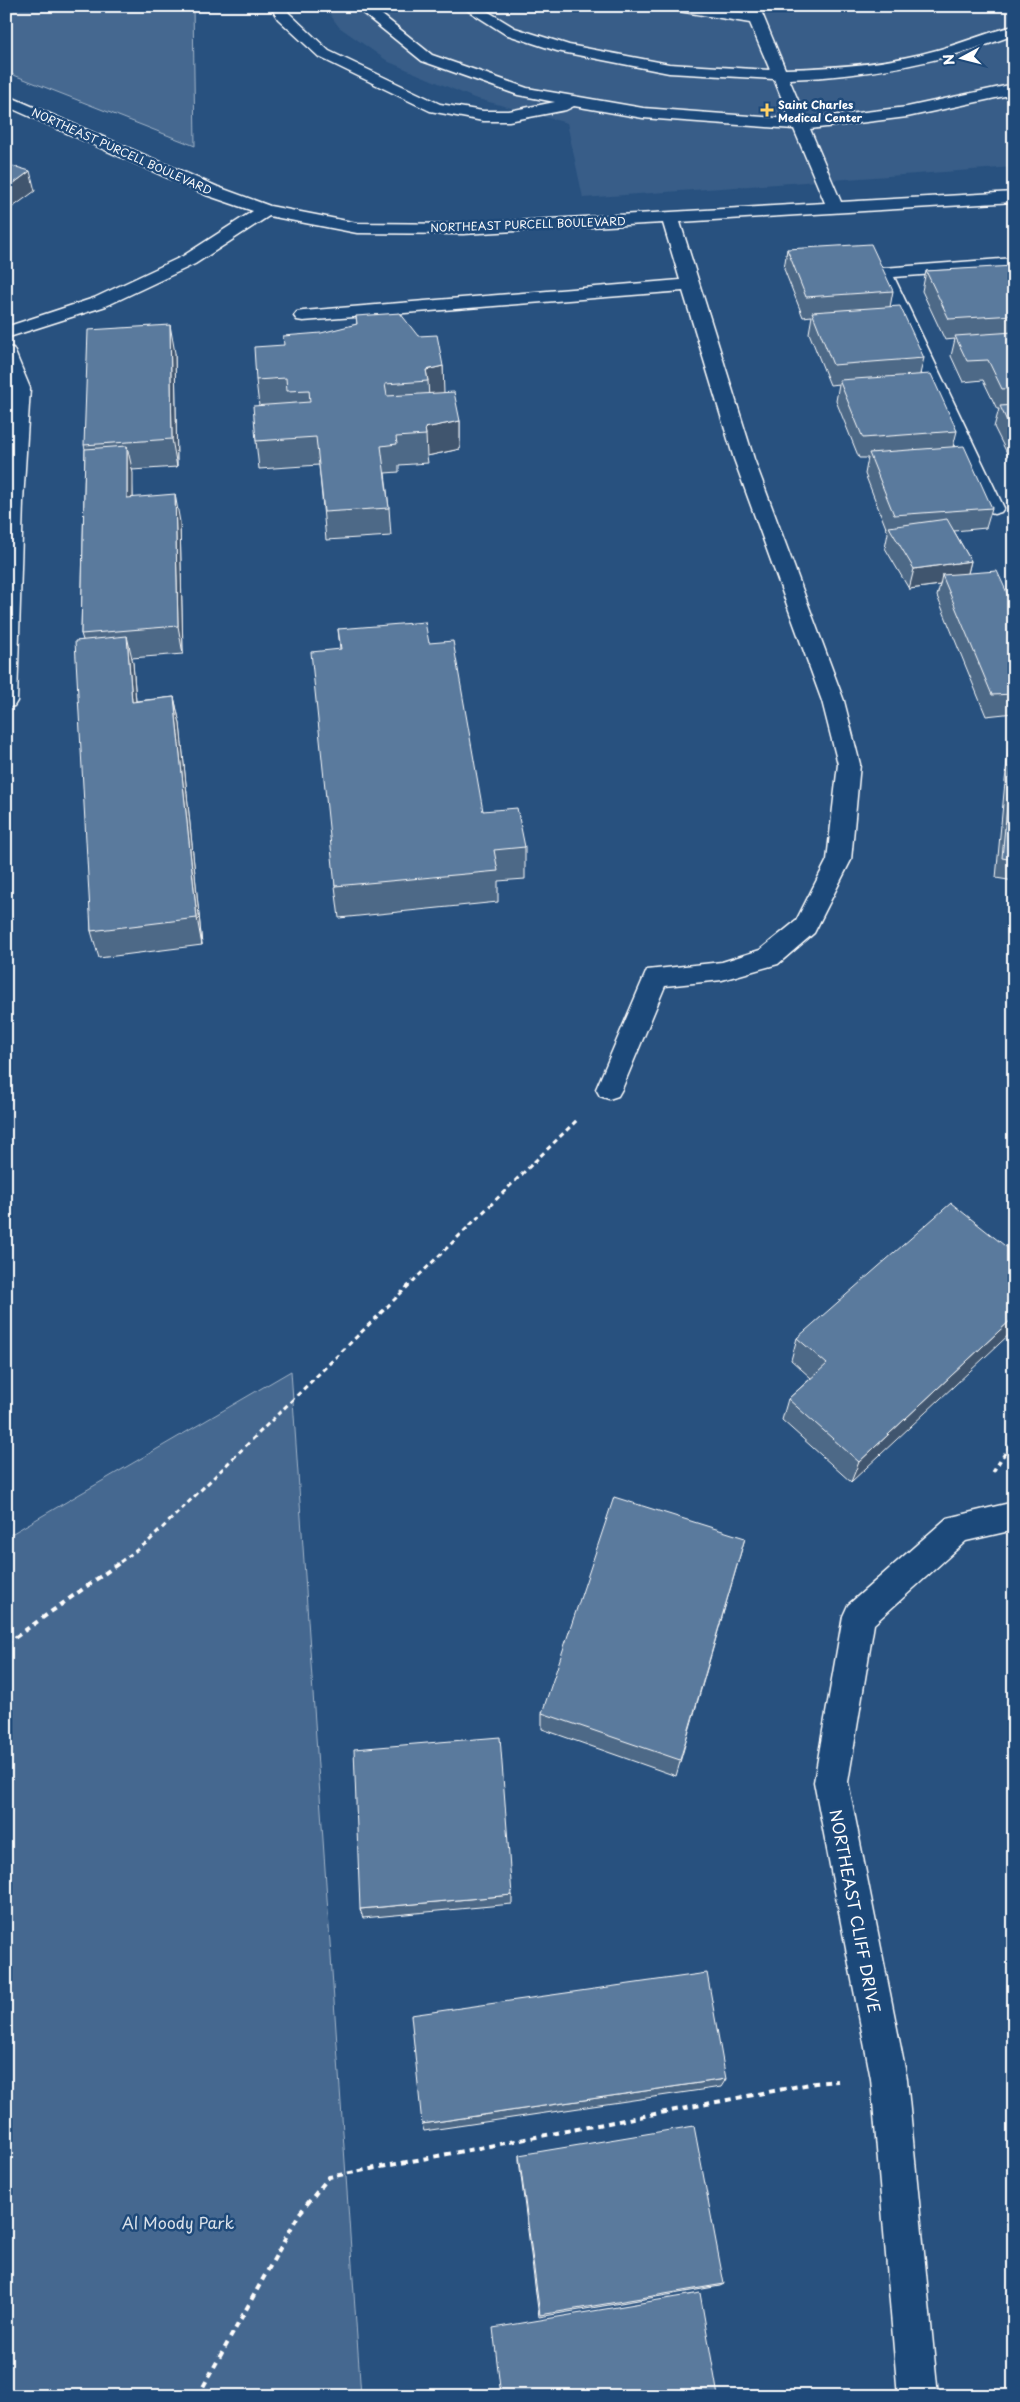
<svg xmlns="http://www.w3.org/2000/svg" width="1020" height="2402" font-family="'Playpen Sans',sans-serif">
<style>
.built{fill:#375d88}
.green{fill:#446890;stroke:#a2b4c8}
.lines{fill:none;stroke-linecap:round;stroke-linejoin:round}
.minor-casing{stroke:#fff;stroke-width:3}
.path-far1{stroke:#fff;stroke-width:3;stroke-dasharray:5 4;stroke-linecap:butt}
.path{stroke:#fff;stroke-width:4;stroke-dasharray:6 5;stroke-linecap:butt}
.minor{fill:#1f4a7a;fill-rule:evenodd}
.wall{fill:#4d6987;stroke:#fff}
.shaded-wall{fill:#3f556e;stroke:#fff}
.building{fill:#5a7a9d;stroke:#fff}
.poi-dot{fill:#ffd166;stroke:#1f4a7a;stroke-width:2}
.labels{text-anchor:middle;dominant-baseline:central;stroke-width:5;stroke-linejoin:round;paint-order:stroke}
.far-poi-label{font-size:11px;font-weight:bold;fill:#fff;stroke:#1f4a7a;text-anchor:start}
.far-street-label{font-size:11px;fill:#fff;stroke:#1f4a7a}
.near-street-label{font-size:16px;fill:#fff;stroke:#1f4a7a}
.near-park-label{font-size:16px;fill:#dae1e9;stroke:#1f4a7a}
</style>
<rect width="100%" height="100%" fill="#28517f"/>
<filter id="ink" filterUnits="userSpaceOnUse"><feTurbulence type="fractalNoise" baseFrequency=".02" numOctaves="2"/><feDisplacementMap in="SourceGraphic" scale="10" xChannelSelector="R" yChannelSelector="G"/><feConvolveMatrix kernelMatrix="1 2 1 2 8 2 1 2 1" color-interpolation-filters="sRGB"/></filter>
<g filter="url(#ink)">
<!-- built -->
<path class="built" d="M324,6H1014V167L583,198L567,123L474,98L389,62L339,27Z"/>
<!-- green -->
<path class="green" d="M6,6H193L195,146L6,72Z
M291,1371L361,2396H6V1537Z"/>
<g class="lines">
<defs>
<path id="minor" d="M270,6H285L289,13L329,51L440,104L483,111H509L555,102L518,95L422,61L354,6H371L432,55L527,88L643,108L790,119L774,79L669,73L557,51L505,34L461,6H479L515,28L569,45L669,64L770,70L750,23L673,10L666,6H703L746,13L744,6H759L785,69C836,68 888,64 937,50C963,43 988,32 1014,26V35C941,63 867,76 789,79L806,119L907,107L1014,84V94L907,117L810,129L841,202L1014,192V202L680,222L754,459L844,701L860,764L851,860L814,933L778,964L722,980L665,986L622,1089L618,1096L609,1099L600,1096L596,1089L647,970L722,962L760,950L796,921L827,860L838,764L822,701L734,459L683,291L303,321L297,320L294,316L297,312L303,311L680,280L663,223L463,234L357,233L269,216L195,264L106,306L6,338V327L94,298L183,256L253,211L206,195L6,106V95L218,187L270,206L357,223L463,224L825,203L794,129L643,118L574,106L566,110L509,121H483L430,111L319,57L278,19Z
M1014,258V268L894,277L1004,508L1001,512L994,514L987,512L984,508L874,273L877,269L883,268Z
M6,347L13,348L15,352L30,388L23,501L17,701L14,706L6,708V458L12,388L6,375Z
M1014,1502V1530L966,1541L874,1624L848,1782L907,2079L938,2396H898L871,2079L814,1782L843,1616L848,1605L947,1518Z"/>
</defs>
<!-- minor casing -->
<use href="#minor" class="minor-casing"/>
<!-- path-far1 -->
<path class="path-far1" d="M993,1472L1014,1439
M120,1562L148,1542L579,1118"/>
<!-- path -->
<path class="path" d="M6,1644L122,1561
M198,2396L299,2214L329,2177L815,2083L838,2081"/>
<!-- minor -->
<use href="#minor" class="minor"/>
</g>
<!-- wall -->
<path class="wall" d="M787,249L893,291L890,307L924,358L920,374L957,431L953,447L992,508L986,528L954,531L971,561L968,573L1014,608V713L986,716L937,596L940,585L909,589L885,548L888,533L865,474L868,458H859L836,401L839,384L830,385L809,333L812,316L803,317L784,269Z
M1014,267V467L994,427L999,409H997L983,380L963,382L951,356L955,339L945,340L922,291L926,271Z
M356,316L443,366V392L460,421V449L427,456L428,463L399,465V472L385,473L389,508L391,536L326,540L319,465L259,469L256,441L259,406L256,380L284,345L357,324Z
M175,353L177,467L132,470L133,498L180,522L183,654L131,658L133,663L136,701L174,697L180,724L202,945L99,958L91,931L83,640L81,634L85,449L84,445Z
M338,629L429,643L483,811L525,847V879L498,881V902L339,918L335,886L340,649Z
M1014,723V881L996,878L1009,739Z
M1014,1253L851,1482L782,1420L788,1399L811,1378L791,1360L797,1338Z
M745,1538L676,1776L542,1729V1713Z
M512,1895V1904L363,1918L360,1909Z
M726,2079L721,2087L424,2131L422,2124Z
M519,2155L724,2284L720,2286L539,2317L519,2160Z"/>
<!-- shaded-wall -->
<path class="shaded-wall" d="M30,171L35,191L6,212V189Z
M170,325L175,353L177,467L172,439Z
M443,366L444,393L429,398L428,381L426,370Z
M460,421V449L427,456L426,435L425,428Z
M127,446L133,473V526L127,498Z
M175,494L180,522L183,654L178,626Z
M971,561L966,581L942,575L940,585L909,589L914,569Z
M127,636L133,663L138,729L132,702Z
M174,697L180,724L202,945L197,918Z
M1014,1317V1330L851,1482L859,1462Z"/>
<!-- building -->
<path class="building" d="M6,164L30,171L6,189Z
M871,244L893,291L806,297L787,249Z
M1013,266L1014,267V315L949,319L926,271Z
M900,306L924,358L833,365L812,312Z
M400,313L418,336L437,335L443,366L426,370L428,381L385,384L387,396L454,392L460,421L425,428L426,435L396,437L397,444L381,446L389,508L324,512L316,437L256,441L253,406L310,402L309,390L287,391L286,378L256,380L254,347L284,345L283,336L321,333L357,324L356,316Z
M170,325L172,439L84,445L88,330Z
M1014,332V388L1002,389L988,360L967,361L955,336Z
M931,374L957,431L863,438L839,380Z
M1014,405V436L1000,406Z
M127,446V498L175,494L178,626L81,634L85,449Z
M964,446L992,508L894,515L869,453Z
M947,519L971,561L914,569L889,527Z
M997,571L1014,608V694L992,695L942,575Z
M425,622L429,643L453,641L483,811L517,808L525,847L494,850L498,871L335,886L311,652L341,649L338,629Z
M127,636L132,702L174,697L197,918L91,931L75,641Z
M1014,734V860L1002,858Z
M951,1203L1014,1253V1317L859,1462L788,1399L827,1364L797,1338Z
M614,1497L745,1538L680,1760L542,1713Z
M500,1737L512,1895L360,1909L354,1749Z
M707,1973L726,2079L422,2124L411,2015Z
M694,2126L724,2284L540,2315L519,2155Z
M700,2293L718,2396H501L493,2328Z"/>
</g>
<!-- markers -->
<path class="poi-dot" d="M764.5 102.5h5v5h5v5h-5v5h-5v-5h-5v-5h5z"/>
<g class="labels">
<!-- far-poi labels -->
<g class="far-poi-label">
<text x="778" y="104">Saint Charles<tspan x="778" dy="13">Medical Center</tspan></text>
</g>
<!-- far-street labels -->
<g class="far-street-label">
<text transform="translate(122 151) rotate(24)">NORTHEAST PURCELL BOULEVARD</text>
<text transform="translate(528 224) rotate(-2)">NORTHEAST PURCELL BOULEVARD</text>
</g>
<!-- near-street labels -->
<g class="near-street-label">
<text transform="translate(856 1911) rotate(79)">NORTHEAST CLIFF DRIVE</text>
</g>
<!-- near-park labels -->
<g class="near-park-label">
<text x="178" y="2222">Al Moody Park</text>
</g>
</g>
<!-- margin -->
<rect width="1020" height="2402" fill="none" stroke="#1f4a7a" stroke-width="25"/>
<rect x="12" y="12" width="995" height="2377" fill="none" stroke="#fff" stroke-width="2" filter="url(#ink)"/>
<!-- north arrow -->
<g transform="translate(962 58) rotate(263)" stroke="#1f4a7a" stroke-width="4" paint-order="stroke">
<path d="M0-4L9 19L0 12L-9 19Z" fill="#ffffff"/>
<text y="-8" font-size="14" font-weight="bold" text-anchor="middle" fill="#ffffff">N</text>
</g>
</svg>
